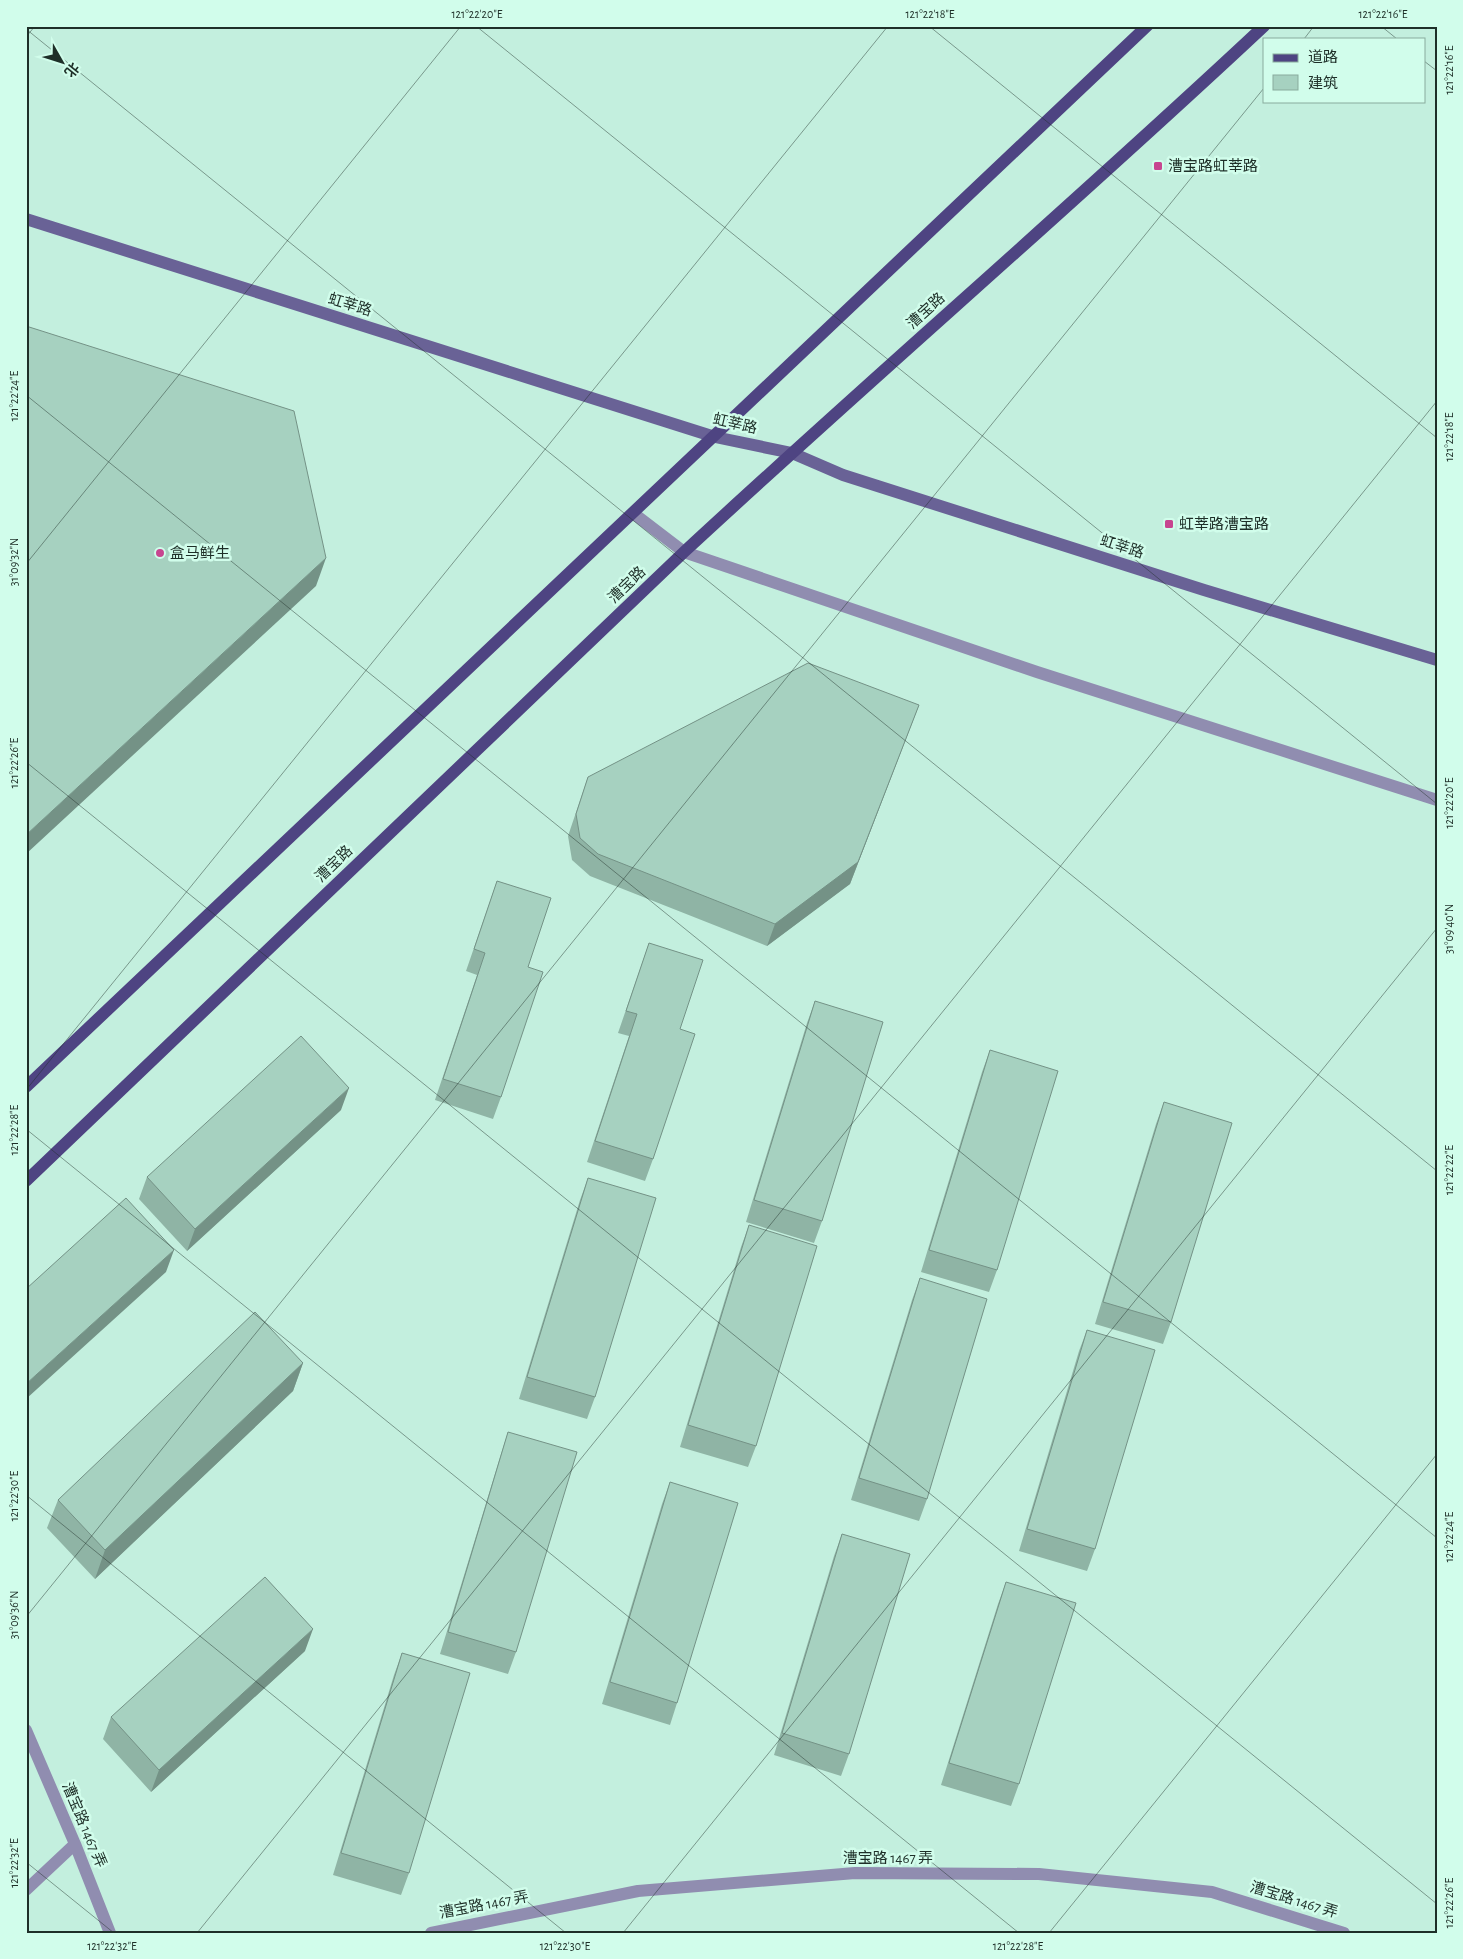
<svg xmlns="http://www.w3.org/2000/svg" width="1463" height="1959" font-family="'Alegreya Sans','Noto Sans SC',sans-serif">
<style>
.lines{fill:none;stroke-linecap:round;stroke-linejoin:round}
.lane{stroke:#908db0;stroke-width:12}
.street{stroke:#908db0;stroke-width:12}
.secondary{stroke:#696296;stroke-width:12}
.primary{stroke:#4e4482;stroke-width:12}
.wall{fill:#8fb4a5}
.shaded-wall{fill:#749286}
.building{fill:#a6d1c0;stroke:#749286}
.ticks{fill:none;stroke:#1e2f28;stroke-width:1;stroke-opacity:0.45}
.poi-dot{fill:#c74690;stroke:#d1fdeb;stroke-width:2}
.labels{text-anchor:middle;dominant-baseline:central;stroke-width:5;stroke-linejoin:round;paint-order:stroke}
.poi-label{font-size:15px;fill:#1e2f28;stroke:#d1fdeb;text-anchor:start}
.street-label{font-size:15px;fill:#1e2f28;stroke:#d1fdeb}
.neatline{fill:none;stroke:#1e2f28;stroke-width:2}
.ticks-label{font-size:12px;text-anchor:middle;fill:#1e2f28}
</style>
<rect width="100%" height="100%" fill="#c3efde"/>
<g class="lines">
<!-- lane -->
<path class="lane" d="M633,513L684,552L1037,672L1437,800"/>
<!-- street -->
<path class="street" d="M26,1730L75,1844L110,1933
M26,1890L75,1844
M431,1933L638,1891L855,1873L1039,1874L1212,1892L1344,1933"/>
<!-- secondary -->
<path class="secondary" d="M26,219L715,437L792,453L843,475L1204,590L1437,660"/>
<!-- primary -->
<path class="primary" d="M26,1087L1147,26
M26,1181L684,552C875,375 1073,205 1264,26"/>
</g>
<!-- wall -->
<path class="wall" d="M919,705L850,884L767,946L590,876L572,860L568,836L588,777Z
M497,881L528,967L501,1097L493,1119L435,1100L477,975L466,971Z
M649,943L680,1029L653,1159L645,1181L587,1162L629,1036L618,1033Z
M815,1001L822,1221L814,1243L746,1222L807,1023Z
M990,1050L997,1270L989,1292L921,1272L982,1072Z
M1164,1102L1171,1322L1163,1344L1095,1324L1156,1124Z
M341,1110L187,1251L139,1199L147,1177Z
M588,1178L595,1397L587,1419L519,1399L580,1200Z
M749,1225L756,1446L748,1467L680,1447L741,1247Z
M920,1278L927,1499L919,1521L851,1500L912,1300Z
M1087,1330L1095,1549L1087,1571L1019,1551L1079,1351Z
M303,1363L293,1391L95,1579L47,1528L58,1500Z
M508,1432L516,1652L508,1674L440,1654L501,1454Z
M670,1482L677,1703L670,1725L602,1704L662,1504Z
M842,1534L849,1754L841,1776L774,1755L834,1556Z
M1006,1582L1019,1784L1011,1806L941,1785L998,1604Z
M305,1651L151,1792L103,1739L111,1717Z
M402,1653L409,1873L401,1895L333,1875L394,1675Z"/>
<!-- shaded-wall -->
<path class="shaded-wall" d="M326,558L316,586L26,854V835Z
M919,705L850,884L767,946L775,924Z
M349,1088L341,1110L187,1251L195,1229Z
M174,1250L166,1272L26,1399V1384Z
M303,1363L293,1391L95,1579L105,1550Z
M313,1629L305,1651L151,1792L159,1770Z"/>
<!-- building -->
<path class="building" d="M26,326L294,411L326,558L26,835Z
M808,663L919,705L858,862L775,924L598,854L580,838L576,814L588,777Z
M497,881L551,898L528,967L543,972L501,1097L443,1079L485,953L474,949Z
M649,943L703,960L680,1029L695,1034L653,1159L595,1141L637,1014L626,1011Z
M815,1001L883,1022L822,1221L754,1200Z
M301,1036L349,1088L195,1229L147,1177Z
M990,1050L1058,1071L997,1270L929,1250Z
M1164,1102L1232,1123L1171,1322L1103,1302Z
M588,1178L656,1198L595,1397L527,1377Z
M126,1198L174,1250L26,1384V1289Z
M749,1225L817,1246L756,1446L688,1425Z
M920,1278L987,1299L927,1499L859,1478Z
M255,1312L303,1363L105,1550L58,1500Z
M1087,1330L1155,1350L1095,1549L1027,1529Z
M508,1432L577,1452L516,1652L448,1632Z
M670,1482L738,1503L677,1703L610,1682Z
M842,1534L910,1554L849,1754L782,1733Z
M265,1577L313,1629L159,1770L111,1717Z
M1006,1582L1076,1603L1019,1784L949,1763Z
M402,1653L470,1673L409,1873L341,1853Z"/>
<!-- ticks -->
<path class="ticks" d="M476,26L1437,804M929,26L1437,438M1381,26L1397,39M26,29L1437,1171M26,37L35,26M1304,39L1314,26M1424,61L1437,71M26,395L1437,1538M26,564L461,26M26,762L1437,1904M26,1090L888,26M26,1129L1019,1933M26,1495L566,1933M26,1617L1264,88M26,1862L114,1933M197,1933L1437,401M623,1933L1437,928M1049,1933L1437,1454"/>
<!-- markers -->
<g class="poi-dot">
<rect x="1153" y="161" width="10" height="10" rx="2.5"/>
<rect x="1164" y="519" width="10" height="10" rx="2.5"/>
<circle cx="160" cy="553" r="5"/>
</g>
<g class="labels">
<!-- poi labels -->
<g class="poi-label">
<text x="1168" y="166">漕宝路虹莘路</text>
<text x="1179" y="524">虹莘路漕宝路</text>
<text x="170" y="553">盒马鲜生</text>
</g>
<!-- street labels -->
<g class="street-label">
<text transform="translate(350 305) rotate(17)">虹莘路</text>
<text transform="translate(926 311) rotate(-42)">漕宝路</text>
<text transform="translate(735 424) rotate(13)">虹莘路</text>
<text transform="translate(1122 547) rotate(18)">虹莘路</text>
<text transform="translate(627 585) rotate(-44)">漕宝路</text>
<text transform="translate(334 864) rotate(-44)">漕宝路</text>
<text transform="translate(84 1825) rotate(67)">漕宝路 1467 弄</text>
<text x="888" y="1858">漕宝路 1467 弄</text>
<text transform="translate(1294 1900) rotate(17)">漕宝路 1467 弄</text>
<text transform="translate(484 1905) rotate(-11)">漕宝路 1467 弄</text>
</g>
</g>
<!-- border -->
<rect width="1463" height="1959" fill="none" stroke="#d1fdeb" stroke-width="55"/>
<!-- legend -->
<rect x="1263" y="38" width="162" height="65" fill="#d1fdeb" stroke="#89ab9d"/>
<rect x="1273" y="54" width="25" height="8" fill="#4e4482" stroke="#89ab9d"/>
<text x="1308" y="62" font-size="15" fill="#1e2f28">道路</text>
<rect x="1273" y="75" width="25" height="15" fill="#a6d1c0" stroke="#89ab9d"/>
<text x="1308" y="88" font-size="15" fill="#1e2f28">建筑</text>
<!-- north arrow -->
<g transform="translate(62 62) rotate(129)" stroke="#d1fdeb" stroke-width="4" paint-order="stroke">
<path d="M0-4L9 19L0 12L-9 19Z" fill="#1e2f28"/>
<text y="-8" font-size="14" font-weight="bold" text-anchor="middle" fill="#1e2f28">北</text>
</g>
<rect x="28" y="28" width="1408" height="1904" class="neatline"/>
<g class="ticks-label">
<text x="477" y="18">121°22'20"E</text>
<text x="930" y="18">121°22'18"E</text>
<text x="1383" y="18">121°22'16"E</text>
<text transform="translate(1449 70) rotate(-90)" y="4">121°22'16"E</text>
<text transform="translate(14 396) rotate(-90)" y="4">121°22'24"E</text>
<text transform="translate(1449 437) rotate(-90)" y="4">121°22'18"E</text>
<text transform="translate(14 562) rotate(-90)" y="4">31°09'32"N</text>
<text transform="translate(14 763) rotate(-90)" y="4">121°22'26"E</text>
<text transform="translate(1449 803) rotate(-90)" y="4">121°22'20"E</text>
<text transform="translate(1449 929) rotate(-90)" y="4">31°09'40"N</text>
<text transform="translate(14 1130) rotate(-90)" y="4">121°22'28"E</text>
<text transform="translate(1449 1170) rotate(-90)" y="4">121°22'22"E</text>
<text transform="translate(14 1496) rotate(-90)" y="4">121°22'30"E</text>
<text transform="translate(1449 1537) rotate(-90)" y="4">121°22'24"E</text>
<text transform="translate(14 1615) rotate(-90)" y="4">31°09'36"N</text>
<text transform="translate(14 1863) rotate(-90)" y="4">121°22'32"E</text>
<text transform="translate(1449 1903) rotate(-90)" y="4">121°22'26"E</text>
<text x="112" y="1950">121°22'32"E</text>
<text x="565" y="1950">121°22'30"E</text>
<text x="1018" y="1950">121°22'28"E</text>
</g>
</svg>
